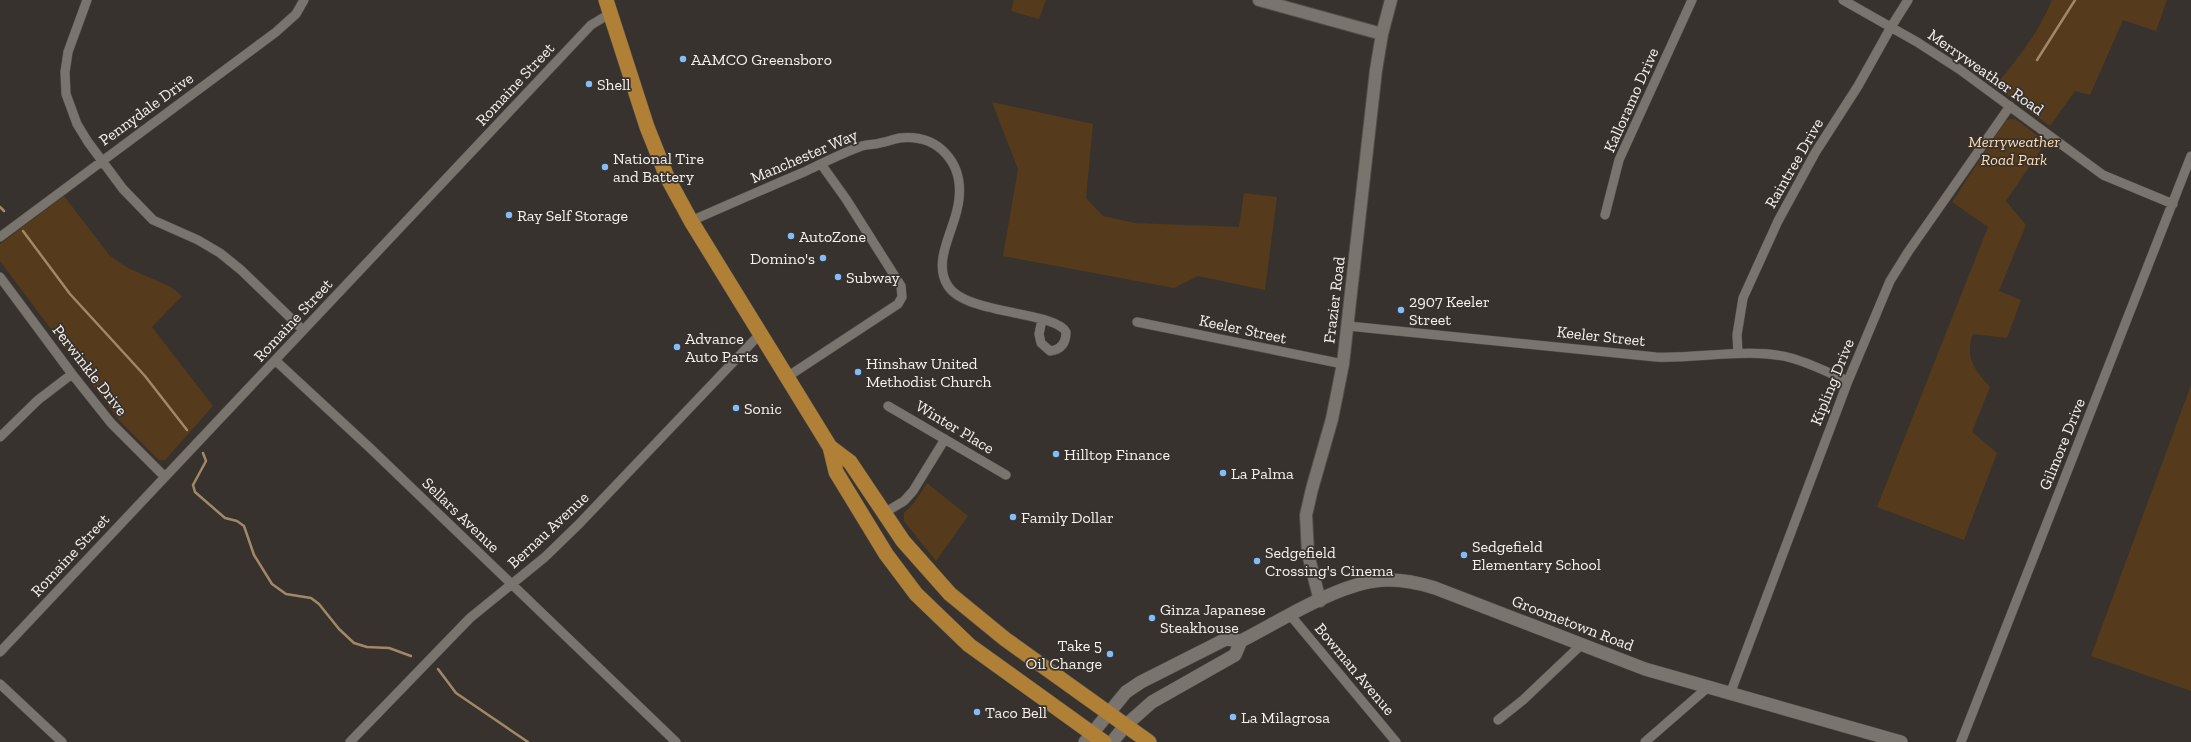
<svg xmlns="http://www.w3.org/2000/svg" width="2191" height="742" font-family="'Zilla Slab',serif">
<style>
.green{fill:#553b1b}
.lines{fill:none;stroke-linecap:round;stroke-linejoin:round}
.stream{stroke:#a28866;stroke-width:2.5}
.minor-casing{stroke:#524e49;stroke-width:10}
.tertiary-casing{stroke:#524e49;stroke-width:14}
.secondary-casing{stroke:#524e49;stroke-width:14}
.primary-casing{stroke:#524e49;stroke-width:16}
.minor{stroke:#7a746e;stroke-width:9}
.tertiary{stroke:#7a746e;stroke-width:12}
.secondary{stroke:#7a746e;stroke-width:13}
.primary{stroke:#af8036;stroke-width:15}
.poi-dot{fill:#81bdfa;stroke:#37322d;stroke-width:1.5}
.labels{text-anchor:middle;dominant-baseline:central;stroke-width:3.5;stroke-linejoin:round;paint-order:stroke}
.poi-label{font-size:16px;fill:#f5f2ee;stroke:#37322d;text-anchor:start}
.street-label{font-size:16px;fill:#f5f2ee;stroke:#37322d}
.park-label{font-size:16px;font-style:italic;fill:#ffdbb3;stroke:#37322d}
</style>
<rect width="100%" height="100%" fill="#37322d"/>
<!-- green -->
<path class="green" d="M1014,0H1046L1039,19L1011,11Z
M2052,0H2167L2156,31L2123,20L2090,95L2075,91L2050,126L1995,86C2017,60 2039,32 2052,0Z
M992,102L1093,124L1086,198L1103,216L1135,223L1239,227L1244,193L1277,197L1265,290L1198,276L1174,288L1003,256L1018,169Z
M2011,119H2015L2046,142L2006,201L2026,225L1999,291L2021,300L2007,338L1973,334C1964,356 1975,371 1990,387L1972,432L1997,453L1964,540L1877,507L1988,227L1952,202L2006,120Z
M64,196L110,256L128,268L171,287L182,296L152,327L213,406L165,460H159L119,420L0,261V244Z
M2191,385V691L2091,656Z
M927,483L968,516L936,561L904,521V513L914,503Z"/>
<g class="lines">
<!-- stream -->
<path class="stream" d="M2037,60L2075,0
M0,207L4,211
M23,231L70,294L145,376L187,430
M203,453L206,461L193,485L195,492L225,518L237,521L244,526L254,555L272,584L286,594L311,598L319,604L339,629L354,643L367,647L389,648L411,656
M438,669L456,693L528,742"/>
<defs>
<path id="minor" d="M87,0L68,52L65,72L66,94L77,124L88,142L123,189L153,220L198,240L220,253L241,270L303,330
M1843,0L1917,42L1959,69L2103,175L2173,204
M1605,215L1619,160L1692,0
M691,221C728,205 766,188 804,172C823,163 842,153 862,146C868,144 874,145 880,143C887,142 893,139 900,138C939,134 963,163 959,199C957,227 931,260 948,286C966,315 1055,311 1066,332C1066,343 1061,350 1050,351L1041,343L1039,334L1042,320
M0,237L276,32L296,14L304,0
M0,277L72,374L111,423L164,476
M1137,322L1343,364
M1348,326L1656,357C1698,359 1750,347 1791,358C1810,363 1829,373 1848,381
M1738,353L1737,335L1743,298L1778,221L1815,153L1858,86L1891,27L1908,0
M276,361L370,448L676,742
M787,377L898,304L902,297L901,286L846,199L821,164
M888,406L1006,475
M0,437L38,400L72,374
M884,513L904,501L913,491L945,439
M1291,616L1396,742
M0,652L591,25L611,13
M0,684L62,742
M1730,694L1848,381L1890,281L1908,252L2010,106
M1498,720L1523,700L1581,645
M350,742L470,618L545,557L579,524L760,334
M1645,742L1707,688
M1961,742L2191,156"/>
<path id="tertiary" d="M1259,0L1382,34
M1320,601L1308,554L1306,515L1312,489L1332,419L1343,364L1376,70L1382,34L1391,0"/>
<path id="secondary" d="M1085,742L1126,692L1141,682L1226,639L1241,641C1278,622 1335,586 1375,581C1396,578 1416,582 1435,588L1645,669L1901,742
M1112,742L1126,725L1152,702L1235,655L1241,641"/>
<path id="primary" d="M606,0L647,127L667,177L691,221L830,447L836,472L886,554L916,594L969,645L1104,742
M830,447L850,462L903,541L950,594L1005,639L1149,742"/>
</defs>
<!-- minor casing -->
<use href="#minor" class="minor-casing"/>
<!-- tertiary casing -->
<use href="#tertiary" class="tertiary-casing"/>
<!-- secondary casing -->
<use href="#secondary" class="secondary-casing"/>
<!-- primary casing -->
<use href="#primary" class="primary-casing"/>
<!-- minor -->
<use href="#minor" class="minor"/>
<!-- tertiary -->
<use href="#tertiary" class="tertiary"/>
<!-- secondary -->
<use href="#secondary" class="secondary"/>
<!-- primary -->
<use href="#primary" class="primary"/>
</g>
<!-- markers -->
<g class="poi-dot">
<circle cx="683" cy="59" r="4"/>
<circle cx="589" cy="84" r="4"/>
<circle cx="605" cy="167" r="4"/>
<circle cx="509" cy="215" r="4"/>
<circle cx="791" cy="236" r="4"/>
<circle cx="823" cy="258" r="4"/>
<circle cx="838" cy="277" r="4"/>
<circle cx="1401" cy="310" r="4"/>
<circle cx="677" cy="347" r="4"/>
<circle cx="858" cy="372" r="4"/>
<circle cx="736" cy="408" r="4"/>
<circle cx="1056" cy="454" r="4"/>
<circle cx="1223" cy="473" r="4"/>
<circle cx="1013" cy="517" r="4"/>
<circle cx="1464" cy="555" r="4"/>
<circle cx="1257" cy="561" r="4"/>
<circle cx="1152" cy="618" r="4"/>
<circle cx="1110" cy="654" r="4"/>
<circle cx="977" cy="712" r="4"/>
<circle cx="1233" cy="717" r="4"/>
</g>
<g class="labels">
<!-- poi labels -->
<g class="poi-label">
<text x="691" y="59">AAMCO Greensboro</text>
<text x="597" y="84">Shell</text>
<text x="613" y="158">National Tire<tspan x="613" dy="18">and Battery</tspan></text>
<text x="517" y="215">Ray Self Storage</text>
<text x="799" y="236">AutoZone</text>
<text x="815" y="258" text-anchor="end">Domino's</text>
<text x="846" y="277">Subway</text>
<text x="1409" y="301">2907 Keeler<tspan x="1409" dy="18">Street</tspan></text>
<text x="685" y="338">Advance<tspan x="685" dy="18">Auto Parts</tspan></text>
<text x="866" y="363">Hinshaw United<tspan x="866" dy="18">Methodist Church</tspan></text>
<text x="744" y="408">Sonic</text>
<text x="1064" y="454">Hilltop Finance</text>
<text x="1231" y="473">La Palma</text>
<text x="1021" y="517">Family Dollar</text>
<text x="1472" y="546">Sedgefield<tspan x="1472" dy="18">Elementary School</tspan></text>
<text x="1265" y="552">Sedgefield<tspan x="1265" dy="18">Crossing's Cinema</tspan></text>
<text x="1160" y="609">Ginza Japanese<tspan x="1160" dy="18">Steakhouse</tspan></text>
<text x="1102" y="645" text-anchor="end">Take 5<tspan x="1102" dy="18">Oil Change</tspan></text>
<text x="985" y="712">Taco Bell</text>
<text x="1241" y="717">La Milagrosa</text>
</g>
<!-- street labels -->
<g class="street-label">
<text transform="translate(1986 72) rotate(35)">Merryweather Road</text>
<text transform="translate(515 84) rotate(-47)">Romaine Street</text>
<text transform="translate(1631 100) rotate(-66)">Kalloramo Drive</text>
<text transform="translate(146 109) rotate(-36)">Pennydale Drive</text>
<text transform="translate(804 156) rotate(-23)">Manchester Way</text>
<text transform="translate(1794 163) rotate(-60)">Raintree Drive</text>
<text transform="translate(1334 300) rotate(-83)">Frazier Road</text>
<text transform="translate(293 320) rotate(-47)">Romaine Street</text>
<text transform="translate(1243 329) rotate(12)">Keeler Street</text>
<text transform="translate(1601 336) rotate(6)">Keeler Street</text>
<text transform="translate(90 370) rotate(52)">Perwinkle Drive</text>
<text transform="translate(1832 382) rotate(-68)">Kipling Drive</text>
<text transform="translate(955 427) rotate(31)">Winter Place</text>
<text transform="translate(2062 444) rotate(-68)">Gilmore Drive</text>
<text transform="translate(461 515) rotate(44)">Sellars Avenue</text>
<text transform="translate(548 530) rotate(-43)">Bernau Avenue</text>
<text transform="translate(70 555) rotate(-47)">Romaine Street</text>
<text transform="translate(1573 623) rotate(21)">Groometown Road</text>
<text transform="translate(1355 669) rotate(50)">Bowman Avenue</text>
</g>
<!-- park labels -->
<g class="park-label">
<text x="2014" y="141">Merryweather<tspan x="2014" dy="18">Road Park</tspan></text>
</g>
</g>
</svg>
